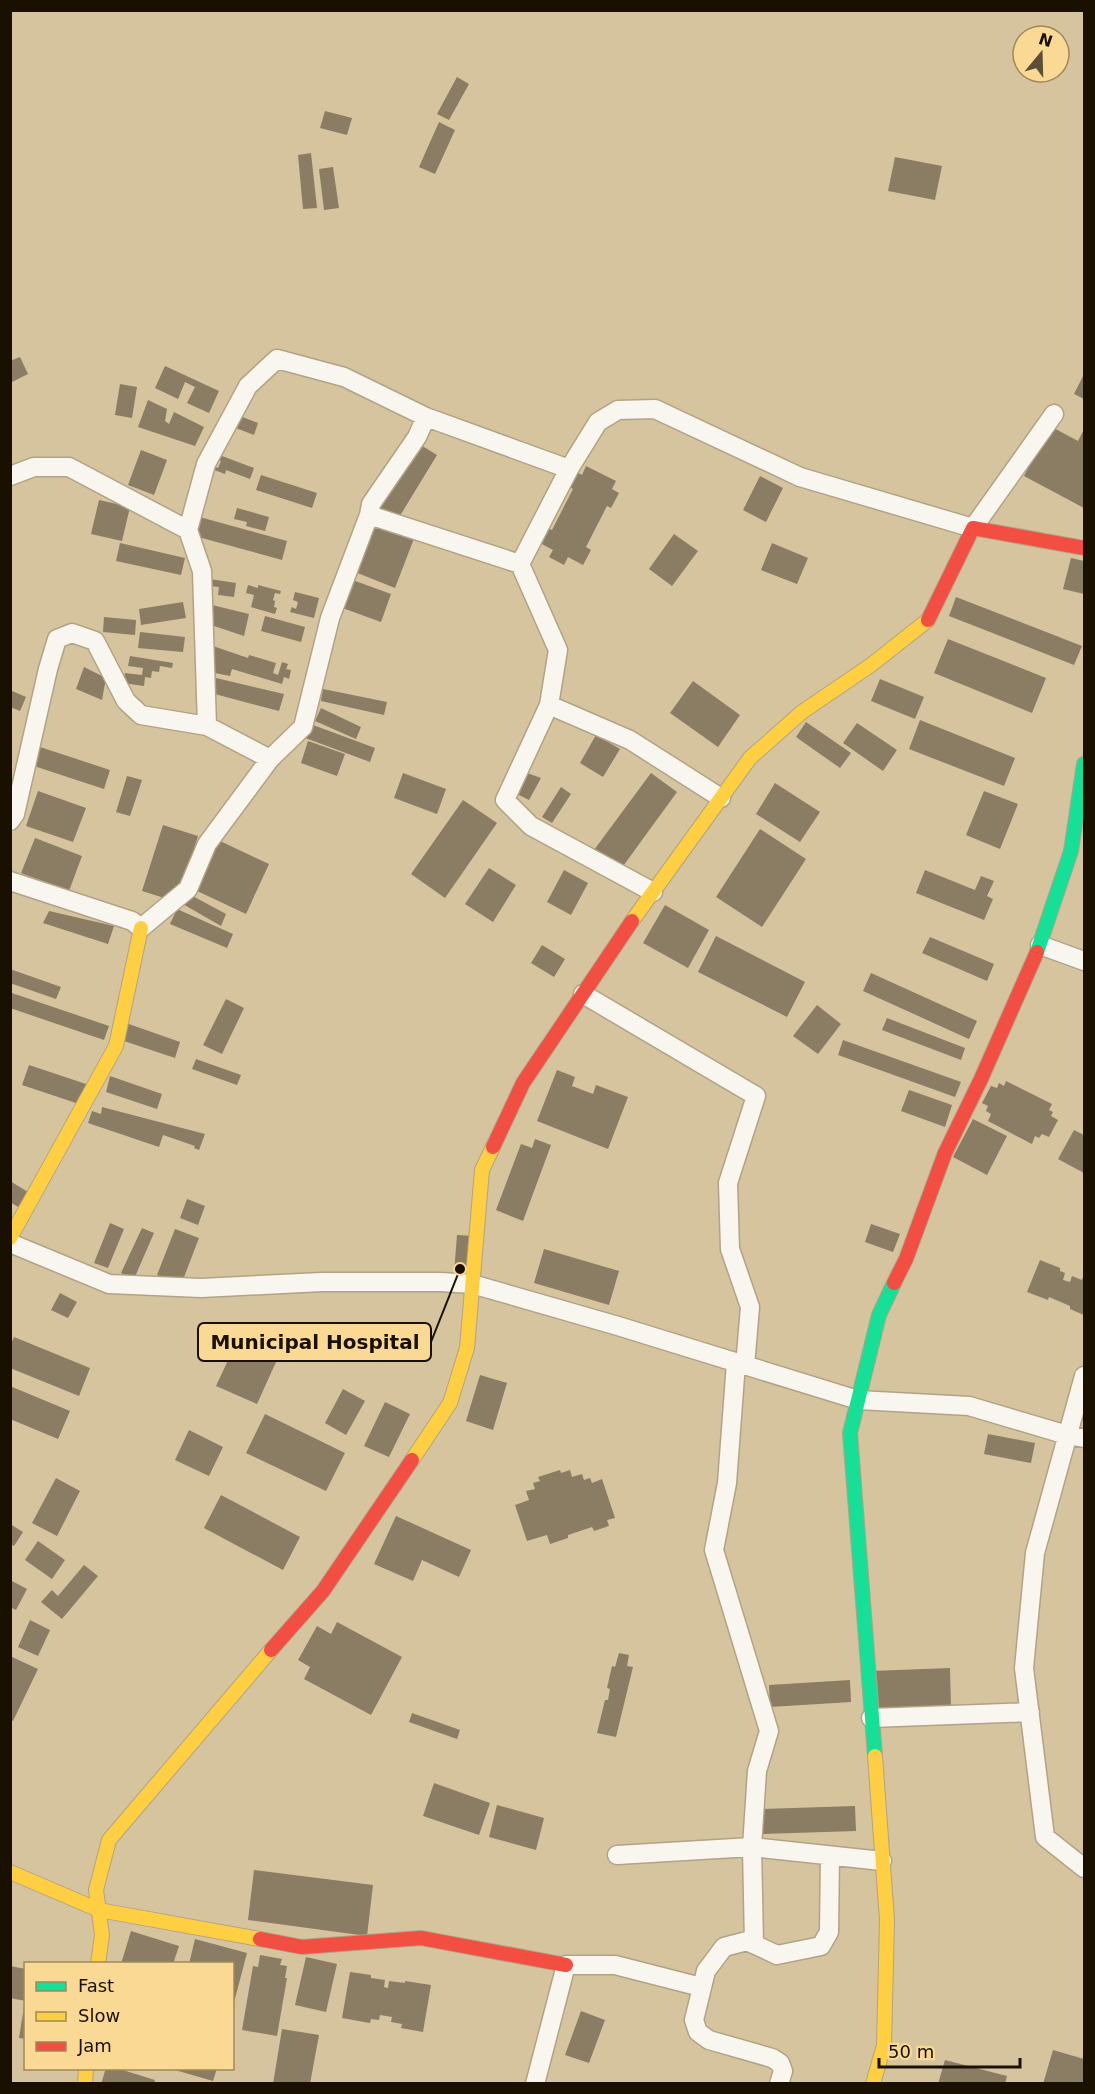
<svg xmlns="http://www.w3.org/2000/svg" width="1095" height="2094" font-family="'DejaVu Sans',sans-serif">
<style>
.building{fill:#8b7c64}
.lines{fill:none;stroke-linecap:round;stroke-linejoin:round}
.street-casing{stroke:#b1a385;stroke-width:21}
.fast-casing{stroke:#b1a385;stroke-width:16}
.slow-casing{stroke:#b1a385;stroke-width:16}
.jam-casing{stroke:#b1a385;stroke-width:16}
.street{stroke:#f9f6f0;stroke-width:18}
.fast{stroke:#16e098;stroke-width:14}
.slow{stroke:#ffcf43;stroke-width:14}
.jam{stroke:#f24e42;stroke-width:14}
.leader{fill:none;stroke:#191000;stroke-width:2}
.callout-dot{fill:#191000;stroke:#fad994;stroke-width:2}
.callout{fill:#fad994;stroke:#191000;stroke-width:2}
.callout-label{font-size:20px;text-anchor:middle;font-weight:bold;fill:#191000}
</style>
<rect width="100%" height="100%" fill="#d5c49e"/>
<!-- building -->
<path class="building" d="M457,77L469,84L449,120L437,114Z
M325,111L352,118L347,135L320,128Z
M439,122L455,130L435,174L419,167Z
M311,153L317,208L303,209L298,155Z
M895,157L942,166L935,200L888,191Z
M333,167L339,208L324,210L319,169Z
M20,357L28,374L10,383V361Z
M165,366L219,391L209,413L187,403L195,387L185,382L178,399L155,388Z
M1084,374V399L1074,394Z
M120,384L137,387L132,418L115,415Z
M148,400L167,409L165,421L169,424L174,412L204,427L195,446L138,427Z
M232,413L258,423L254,435L228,425Z
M1050,426L1078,441L1084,429V508L1024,476Z
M419,444L437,455L398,519L380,508Z
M141,450L167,460L154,495L128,485Z
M214,453L254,468L250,479L226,470L225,474L209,468L210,465L218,468L221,461L213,458Z
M586,466L616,481L612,489L619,493L611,508L607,506L586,547L591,550L583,565L568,557L564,565L549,557L553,550L538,542L546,527L552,530L573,489L567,485L575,471L582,475Z
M261,475L317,493L312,508L256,490Z
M760,476L783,488L766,522L743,510Z
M99,500L130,507L122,541L91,534Z
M237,508L269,517L265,531L246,526L247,522L234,519Z
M196,516L287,541L282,560L191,535Z
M375,521L415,536L395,588L355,572Z
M674,534L698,551L672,586L649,569Z
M120,543L185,558L181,575L116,561Z
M772,543L808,558L797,584L761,570Z
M1071,558L1084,561V594L1063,589Z
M347,578L391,594L381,622L337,606Z
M210,579L236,583L234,597L218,595L219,587L209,586Z
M248,585L258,588V585L281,591L280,594L275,593L273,600L275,601L274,607L277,608L275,614L251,607L254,595L246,593Z
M295,592L319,598L314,618L290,612L292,607L296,609L298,602L293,600Z
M956,597L1082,646L1074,665L949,616Z
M183,602L186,618L141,625L139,609Z
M208,604L249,614L244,636L208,624Z
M265,616L305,627L301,642L261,631Z
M104,617L136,620L135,635L103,632Z
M140,632L185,637L183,652L138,648Z
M948,639L1046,678L1032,713L934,673Z
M213,646L248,658L249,655L276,663L273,673L278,675L282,662L288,664L286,669L291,670L289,679L284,677L282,684L232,669L230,676L215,673Z
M130,656L173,663L172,668L160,666L159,672L152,671L151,678L145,677L144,686L123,683L125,673L142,675L143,668L128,666Z
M84,667L106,678L102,700L76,689Z
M216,678L284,694L279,711L211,693Z
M880,679L924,697L915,719L871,701Z
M693,681L740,715L718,747L670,713Z
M323,689L387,702L384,715L321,701Z
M10,690L26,697L20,711L10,707Z
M321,708L361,727L356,739L315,721Z
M920,720L1015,758L1004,786L909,749Z
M305,722L375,748L370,762L300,736Z
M806,722L851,753L840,768L796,737Z
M857,723L897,750L883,771L843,743Z
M596,735L620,749L603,777L580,763Z
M308,741L345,754L337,776L301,763Z
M40,747L110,770L104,789L34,766Z
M403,773L446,789L437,814L394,798Z
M527,773L541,778L529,800L515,793Z
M651,773L677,792L621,869L594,850Z
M127,776L142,780L130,816L116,812Z
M775,783L820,812L800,842L756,814Z
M561,787L571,794L552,823L542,817Z
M38,791L86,808L73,842L26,826Z
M984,791L1018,804L1000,849L966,835Z
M463,800L497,823L445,898L411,874Z
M163,825L198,836L177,902L142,891Z
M760,829L806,859L762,927L716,897Z
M35,838L82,856L69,891L21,873Z
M218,840L269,864L246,914L195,890Z
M489,868L516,885L493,922L465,904Z
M564,870L588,883L571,915L547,902Z
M925,870L975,890L981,876L994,881L987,896L993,899L984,920L916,893Z
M187,893L226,914L221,926L181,903Z
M665,905L709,930L688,968L643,943Z
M177,909L233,934L227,948L170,924Z
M49,911L114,926L108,944L43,923Z
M716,936L805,982L787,1017L698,972Z
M930,937L994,964L987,981L922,953Z
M542,945L565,959L554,977L531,963Z
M10,969L61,987L56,999L10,983Z
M871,973L977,1021L969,1039L863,991Z
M12,993L109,1026L104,1040L10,1008Z
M226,999L244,1008L222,1054L203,1045Z
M817,1005L841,1024L818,1054L793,1036Z
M887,1018L965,1048L961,1060L882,1030Z
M126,1023L180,1042L175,1058L121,1040Z
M843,1040L961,1082L955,1097L838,1055Z
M196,1059L241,1075L237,1085L192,1069Z
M29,1065L92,1086L85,1106L22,1085Z
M557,1070L575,1077L572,1086L593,1094L596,1085L628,1097L608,1149L537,1121Z
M110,1076L162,1094L157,1109L106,1092Z
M1006,1081L1052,1104L1049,1110L1053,1112L1051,1116L1058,1120L1049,1137L1042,1134L1039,1138L1035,1136L1032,1144L988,1121L991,1114L986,1111L988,1106L982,1103L991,1086L997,1088L999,1083L1004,1086Z
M909,1090L952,1105L945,1127L901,1111Z
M102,1107L205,1134L199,1150L194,1148L195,1146L163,1135L159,1147L88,1123L92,1111L101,1114Z
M973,1119L1007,1136L987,1175L953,1157Z
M1074,1130L1084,1135V1173L1058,1159Z
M535,1139L551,1145L523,1221L496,1210L521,1144L532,1148Z
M10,1181L28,1192L18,1207L10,1202Z
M187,1199L205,1206L198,1225L180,1218Z
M110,1223L124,1229L108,1268L94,1263Z
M871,1224L900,1234L893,1252L865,1242Z
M142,1228L154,1233L134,1279L121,1273Z
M175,1229L199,1238L181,1285L157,1275Z
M457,1235L473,1236L470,1275L454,1273Z
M544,1249L619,1271L609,1305L534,1283Z
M1040,1260L1060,1268V1271L1065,1273L1063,1280L1070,1282L1072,1276L1082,1280L1083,1277L1084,1278V1315L1070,1309V1306L1049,1297L1048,1300L1027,1292Z
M60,1293L77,1302L68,1318L51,1310Z
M14,1337L90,1368L79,1396L10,1368V1346Z
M236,1343L276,1362L257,1404L216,1386Z
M480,1375L507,1383L493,1430L466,1421Z
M10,1386L70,1411L58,1439L10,1419Z
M343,1389L365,1401L346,1435L325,1423Z
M385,1402L410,1414L389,1457L364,1446Z
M265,1414L345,1453L326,1491L246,1453Z
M189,1430L223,1447L209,1476L175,1460Z
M988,1434L1035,1443L1031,1463L984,1454Z
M560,1470L561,1473L570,1470L572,1477L582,1474L584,1480L590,1478L592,1483L602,1479L615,1518L607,1520L609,1526L594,1531L592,1527L568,1535V1538L550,1544L547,1535L527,1541L515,1505L529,1500L526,1491L535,1489L533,1483L540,1481L538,1477Z
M56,1478L80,1491L57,1536L32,1523Z
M221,1495L300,1537L283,1570L204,1528Z
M396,1516L471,1550L459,1577L422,1560L413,1581L374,1564Z
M10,1524L23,1532L14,1546L10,1544Z
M38,1541L65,1560L52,1579L25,1560Z
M84,1565L98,1576L62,1619L41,1602L52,1590L58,1596Z
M12,1581L27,1589L16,1610L10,1607Z
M30,1620L50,1630L38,1656L18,1647Z
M337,1622L402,1657L371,1715L304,1679L310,1667L298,1660L317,1626L331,1634Z
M619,1653L629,1655L627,1666L633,1667L616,1737L597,1733L605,1700H608L610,1689L607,1688L612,1666L615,1667Z
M10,1656L38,1669L13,1721L10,1720Z
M950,1668L951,1708L873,1711L871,1671Z
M850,1680L851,1702L770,1707L769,1685Z
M412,1713L460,1730L457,1739L409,1722Z
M434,1783L490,1803L479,1835L423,1816Z
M497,1805L544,1818L536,1850L489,1837Z
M855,1806L856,1831L763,1834L762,1809Z
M254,1870L373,1885L367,1936L248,1920Z
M131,1931L179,1946L173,1964H121Z
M195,1939L247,1953L233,2006L232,1964H189Z
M260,1955L282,1959L280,1965L287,1966L285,1978H287L277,2036L242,2030L253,1966L258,1967Z
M306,1957L337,1964L326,2012L295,2005Z
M10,1966L26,1969V2001L10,1998Z
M350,1972L371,1975V1978L385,1980L384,1987L388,1988L389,1981L405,1983V1981L431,1985L423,2032L401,2028L402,2024L391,2022L392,2017L380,2015L379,2020L371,2019L370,2023L342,2018Z
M24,2007H26V2039L19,2038Z
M581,2011L605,2020L589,2063L565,2055Z
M282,2029L319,2035L310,2084H273Z
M1053,2050L1084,2059V2084H1043Z
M945,2060L1007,2076L1005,2084H938Z
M106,2068H116L155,2080L154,2084H101Z
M168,2068H217L213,2081Z"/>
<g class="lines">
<defs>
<path id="street" d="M10,476L34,467H69L188,530
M369,515L520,564L558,650L549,705L505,800L531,826L653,892
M520,564L569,469L598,422L618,410L655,409L800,477L973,528L1054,414
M549,705L630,740L721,798
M207,726L202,571L188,530L206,464L248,386L277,359L344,377L426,417L569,469
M10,821L15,814L48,669L57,639L72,633L95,641L126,701L141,715L207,726L270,759
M10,881L132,921L141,928L188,889L207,844L270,759L303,727L330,618L369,515L371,504L417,437L426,417
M1040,945L1084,961
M583,994L756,1096L728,1183L730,1249L750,1307L745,1366
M10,1243L109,1284L201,1288L322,1282H441L472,1284L618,1326L858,1400L969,1406L1067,1435L1084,1438
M736,1363L727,1483L714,1550L769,1731L757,1771L752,1847L754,1944
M1084,1376L1035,1553L1024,1668L1045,1837L1084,1868
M871,1718L1030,1712
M617,1855L752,1847L882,1861
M535,2084L566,1965H615L701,1987
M779,2084L783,2071L780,2063L772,2058L709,2040L698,2032L694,2020L706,1971L724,1947L747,1941L777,1955L821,1946L829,1932L830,1856"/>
<path id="fast" d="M1037,952L1071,851L1084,764
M875,1756L850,1433L879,1315L894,1283"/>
<path id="slow" d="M632,921L750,758L802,712L871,665L928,620
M10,1238L116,1046L141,928
M412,1460L450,1403L467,1348L482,1170L493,1147
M10,1872L99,1910L260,1939
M98,1964L102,1935L96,1890L109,1840L271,1650
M85,2084L86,2068
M873,2084L884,2045L887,1920L875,1756"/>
<path id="jam" d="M928,620L973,528L1084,548
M493,1147L523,1083L632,921
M894,1283L906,1259L945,1153L981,1079L1037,952
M271,1650L323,1591L412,1460
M260,1939L302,1947L421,1938L566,1965"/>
</defs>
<!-- street casing -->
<use href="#street" class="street-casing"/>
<!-- fast casing -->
<use href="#fast" class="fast-casing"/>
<!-- slow casing -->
<use href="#slow" class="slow-casing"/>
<!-- jam casing -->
<use href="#jam" class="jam-casing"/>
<!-- street -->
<use href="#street" class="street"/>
<!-- fast -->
<use href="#fast" class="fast"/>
<!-- slow -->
<use href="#slow" class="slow"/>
<!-- jam -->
<use href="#jam" class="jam"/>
</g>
<!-- callouts -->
<path class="leader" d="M460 1269L431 1342"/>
<circle class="callout-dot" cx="460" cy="1269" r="6"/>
<rect class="callout" x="198" y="1323" width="233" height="38" rx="6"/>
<g class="callout-label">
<text x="315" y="1349">Municipal Hospital</text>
</g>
<!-- border -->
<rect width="1095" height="2094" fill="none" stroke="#191000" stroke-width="24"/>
<!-- legend -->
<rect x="24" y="1962" width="210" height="108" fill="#fad994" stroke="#a08959" stroke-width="1.5"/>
<rect x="36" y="1982" width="30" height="9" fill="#16e098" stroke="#a08959" stroke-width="1.5"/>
<text x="78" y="1992" font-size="18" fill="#191000">Fast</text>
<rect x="36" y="2012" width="30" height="9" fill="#ffcf43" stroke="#a08959" stroke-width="1.5"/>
<text x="78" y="2022" font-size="18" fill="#191000">Slow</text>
<rect x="36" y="2042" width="30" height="9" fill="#f24e42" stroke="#a08959" stroke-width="1.5"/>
<text x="78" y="2052" font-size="18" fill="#191000">Jam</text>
<!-- north arrow -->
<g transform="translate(1041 54) rotate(19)"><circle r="28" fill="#fad994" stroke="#a08959" stroke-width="1.5"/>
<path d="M0-4.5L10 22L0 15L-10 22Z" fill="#5b4f37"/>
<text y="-9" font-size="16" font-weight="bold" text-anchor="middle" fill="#191000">N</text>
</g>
<!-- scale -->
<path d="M879 2058v9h141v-9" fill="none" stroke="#191000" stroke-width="3"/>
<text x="888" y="2058" font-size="18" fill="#191000" stroke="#fad994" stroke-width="4.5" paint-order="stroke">50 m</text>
</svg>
